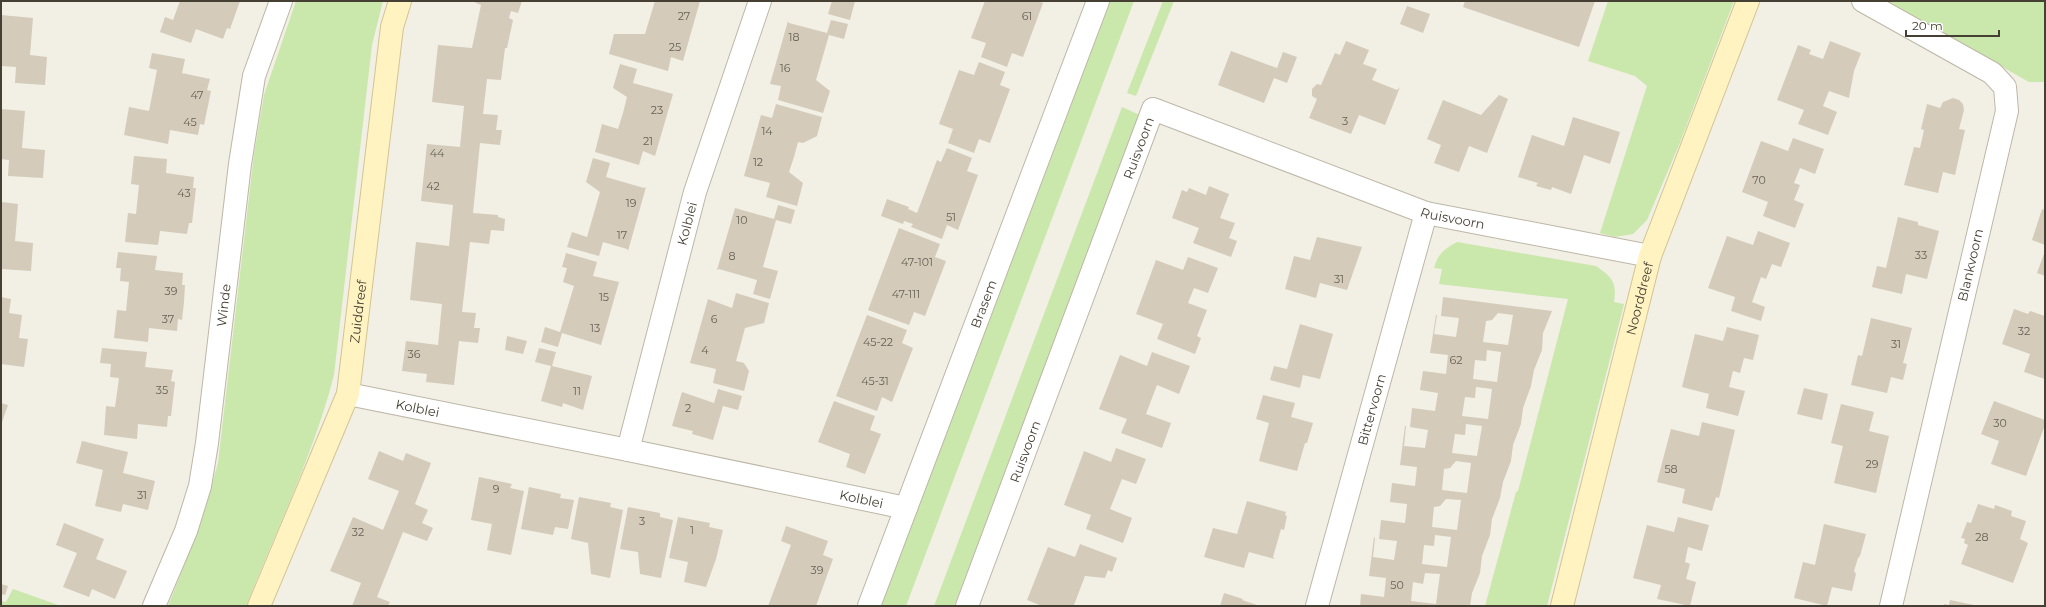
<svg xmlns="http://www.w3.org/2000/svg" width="2046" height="607" font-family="Montserrat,sans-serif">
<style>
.green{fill:#cae7ac}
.building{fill:#d4cbba;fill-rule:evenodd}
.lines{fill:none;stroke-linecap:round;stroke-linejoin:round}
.street-casing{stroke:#beb7a7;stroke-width:24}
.secondary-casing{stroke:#d3c494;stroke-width:24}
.street{stroke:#fff;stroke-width:22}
.secondary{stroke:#fff3c2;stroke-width:22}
.labels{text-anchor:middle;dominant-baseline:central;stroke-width:4;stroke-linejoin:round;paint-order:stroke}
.number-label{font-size:11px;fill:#696256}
.street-label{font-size:13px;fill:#453f34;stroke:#fff}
</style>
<rect width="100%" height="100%" fill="#f2efe4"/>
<!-- green -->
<path class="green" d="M296,1H383L372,45L334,375C314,453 276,531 246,606H168L200,525L218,463L254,154L264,95Z
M1110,1H1134L906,606H881Z
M1163,1H1174L1136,96L1127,93Z
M1608,1H1734L1679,145L1647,220L1633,234L1615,237L1600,233L1647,86L1635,76L1588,61Z
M1886,1H2045V80L2043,82H2029Z
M1122,107L1142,116L954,606H934Z
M1457,242L1596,266C1612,277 1617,282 1614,302L1624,304L1547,606H1485L1516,492L1518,491L1568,299L1439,284L1442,269L1434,268C1438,254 1444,249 1457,242Z
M13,589L61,606H1V601L6,602Z"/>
<!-- building -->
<path class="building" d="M180,1H240L230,29L227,28L223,39L196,29L191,43L160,32L165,17L173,20Z
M472,1H522L518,13L511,11L509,18L513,20L507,48H505L501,80L487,79L483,114L498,115L496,130H502L500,145L480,143L473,213L498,215V217L505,219L504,231L491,230L489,244L470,242L462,312L476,313L474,328H480L478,343L459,341L454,385L426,382L427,374L402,371L406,341L438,345L442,304L410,300L416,242L449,246L453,205L421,201L427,144L460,147L464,106L432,102L438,45L472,48L481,5Z
M655,1H700L683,61L671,57L668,71L609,54L614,34H645Z
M832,1H855L850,20L828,14Z
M985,1H1037L1043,3L1023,57L1012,53L1007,67L981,57L986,43L971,38Z
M1465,1H1595L1579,47L1463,7Z
M1407,6L1430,14L1423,33L1400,24Z
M1,15L33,18L30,55L47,57L45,85L15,83L16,67L1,66Z
M831,20L848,24L844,39L829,35L816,80L830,91L823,113L778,100L781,86L770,84L788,21L789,23L827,33Z
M1346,41L1369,50L1363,64L1377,69L1372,80L1397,90L1400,87L1385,125L1359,115L1351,134L1309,118L1317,99L1312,96V89L1317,84L1321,85L1335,53L1340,55Z
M1830,41L1861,53L1854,71L1849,98L1829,91L1823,106L1837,112L1828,135L1798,124L1804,110L1777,100L1798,45L1811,50L1809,54L1823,59Z
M1231,51L1277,68L1283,52L1297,57L1287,83L1274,78L1264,103L1218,85Z
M152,53L185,59L182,73L210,79L207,90L211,91L204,125L200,124L198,135L170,130L168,144L124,135L129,107L149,111L157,70L149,68Z
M979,62L1005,72L1000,85L1010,89L990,143L979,139L974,153L948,143L953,129L939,124L959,70L974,75Z
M620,64L637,69L633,83L673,94L655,156L643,151L639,165L595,152L602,124L618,129L623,113L627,97L613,88Z
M1499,95L1508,99L1487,153L1469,146L1459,172L1434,163L1441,145L1427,139L1443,100L1481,115Z
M1953,98L1959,100L1963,104L1964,110L1959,129L1965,130L1955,175L1943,172L1938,193L1904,185L1914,147L1920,148L1924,130L1921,129L1927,104L1940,108L1943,102Z
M776,104L822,117L817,136L803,143L798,142L794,157L789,172L803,183L797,206L766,197L770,183L744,176L761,115L772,118Z
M1,109L25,111L22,148L45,150L43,178L8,176L9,160L1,159Z
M1573,117L1620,132L1610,164L1584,155L1571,194L1552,187L1551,190L1536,186L1538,183L1518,177L1532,135L1564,146Z
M1793,138L1824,149L1815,174L1800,168L1794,183L1800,185L1794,200L1804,204L1795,228L1763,216L1768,202L1742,192L1761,141L1788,151Z
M947,148L972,158L967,171L978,175L958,230L947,225L942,239L911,227L913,224L904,221L903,224L881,216L887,199L909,207L908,209L917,213L937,160L941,162Z
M134,156L167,159L166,173L194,177L193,188H196L192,223H189L187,234L160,231L158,245L125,242L128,213L136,214L139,185L131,184Z
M593,158L610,163L606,177L644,188L646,187L628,251L627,249L603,242L599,256L567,247L572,232L587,237L600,192L586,182Z
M1209,186L1229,194L1220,218L1235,223L1229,238L1237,241L1231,257L1193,243L1199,228L1172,218L1182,190L1187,192L1189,188L1206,195Z
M1,202L18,204L15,241L33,243L31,271L1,269Z
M778,205L795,210L791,224L776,220L763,267L778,271L770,299L753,294L757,280L719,269L717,270L735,208L774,219Z
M2042,209L2045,210V245L2032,240Z
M1898,217L1918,222V225L1939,231L1927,279L1906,274L1902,294L1872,287L1877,266L1886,268Z
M899,228L940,244L935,257L946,261L925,316L914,312L909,325L868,310Z
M1758,231L1790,243L1781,267L1772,264L1766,279L1761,277L1752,302L1765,307L1761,321L1731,311L1735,297L1708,288L1727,236L1753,245Z
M1317,237L1362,247L1347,290L1320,283L1316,298L1285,289L1294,256L1310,260Z
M2045,251V276L2037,273Z
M118,252L157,256L155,270L183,273L182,285H185L184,302L182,320L178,319L177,331L149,328L148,342L114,338L117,310L126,311L129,282L120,281L121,268H116Z
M566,253L597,262L593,276L619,282L601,345L562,333L558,347L541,342L545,327L560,332L574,286L563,282L567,268L562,267Z
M1188,257L1218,268L1208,293L1194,288L1188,303L1207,310L1197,336L1201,338L1195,354L1157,339L1163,324L1136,314L1156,260L1183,270Z
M736,293L769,303L764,323L745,328L741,343L736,361L744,363L749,371L744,391L713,383L716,369L690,363L708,299L732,308Z
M1,297L11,299L9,313L22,315L19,338L28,339L24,367L1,364Z
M1443,297L1552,311L1543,333L1542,350L1534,370L1531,386L1523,408L1521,424L1513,445L1511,461L1503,482L1500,498L1492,519L1490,535L1482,556L1480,573L1472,593L1470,606H1360L1361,594L1384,597L1386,578L1369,576L1374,537L1375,538L1373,557L1394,560L1397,541L1379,539L1381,520L1405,523L1407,504L1390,502L1392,483L1415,486L1417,467L1400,465L1405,426H1406L1404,446L1425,448L1428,430L1410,427L1412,408L1435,411L1438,393L1420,390L1423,371L1446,374L1448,355L1430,353L1436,315H1437L1434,334L1456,337L1459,318L1441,316ZM1498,313L1513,315L1508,345L1483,342L1486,321L1492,320ZM1487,350L1501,352L1497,382L1473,379L1475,360L1486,361ZM1476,387L1492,389L1488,419L1462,416L1465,397L1475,398ZM1466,424L1482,426L1477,456L1452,453L1455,434L1465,435ZM1456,461L1471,463L1467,493L1442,490L1444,469L1450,468ZM1446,499L1461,500L1457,530L1432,527L1434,507L1440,506ZM1435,535L1451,537L1447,567L1422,564L1424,545L1434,546ZM1425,573L1440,574L1436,604L1411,601L1413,582L1423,584Z
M2014,309L2028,314L2030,311L2045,316V379L2024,372L2030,354L2002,344Z
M867,315L907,330L902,343L913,348L892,402L882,397L877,411L836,396Z
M1871,318L1912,328L1903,363L1907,364L1903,380L1891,377L1887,393L1851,385L1858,355L1862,356Z
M1300,324L1333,334L1320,379L1303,375L1300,388L1270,380L1274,366L1287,369Z
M1727,327L1759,335L1753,360L1744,358L1740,373L1733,371L1729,387L1745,391L1738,416L1706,408L1709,394L1682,387L1695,334L1723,341Z
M507,336L527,341L523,354L505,350Z
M102,348L147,352L145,367L173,370L171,381L175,382L171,416H168L167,427L138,424L137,439L104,435L106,406L115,407L119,378L110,377L111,364L100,363Z
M539,348L556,352L552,366L592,376L583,410L563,403L562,407L541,401L551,366L535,362Z
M1152,352L1190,366L1179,394L1157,385L1146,414L1171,423L1162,448L1121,433L1127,419L1099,409L1120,355L1147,366Z
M1804,388L1828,394L1822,420L1797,414Z
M718,389L742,396L738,410L723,406L713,440L692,434L693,431L672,426L682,392L714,403Z
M1263,395L1295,403L1291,417L1313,423L1307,443H1305L1297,471L1259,461L1269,423L1256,419Z
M834,401L875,416L870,430L881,434L865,474L846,467L850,454L818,442Z
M1994,401L2045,420V425L2026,476L1991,464L1999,441L1981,434Z
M1,403L8,405L1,425Z
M1841,404L1874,412L1869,431L1889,436L1876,493L1834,483L1843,446L1831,443Z
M1702,422L1735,430L1719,498L1716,497L1712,511L1682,503L1685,489L1657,482L1671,429L1699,436Z
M82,441L128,452L123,473L155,481L148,510L123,504L121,512L95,506L103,470L76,463Z
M1116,448L1146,459L1136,484L1122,479L1110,509L1132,518L1123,543L1086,529L1091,515L1064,505L1084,451L1111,462Z
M379,451L403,461L406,453L431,463L415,504L428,510L422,523L433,528L427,541L403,532L377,597L390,602L388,606H352L361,583L330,571L353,517L383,530L399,491L368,479Z
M479,477L512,484L510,488L524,491L511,555L487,550L492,524L471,520Z
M529,487L561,494L560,498L574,500L568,529L555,527L553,535L521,529Z
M579,497L611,503L610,507L623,510L610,578L591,574L588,543L571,539Z
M1247,501L1286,512L1285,515L1287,516L1284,530L1281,529L1273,557L1275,559L1249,552L1244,568L1204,557L1213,528L1237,534Z
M1978,504L1994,509L1995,505L2012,511L2011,516L2026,521L2020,539L2028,543L2013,583L1961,564L1968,545L1964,543L1965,539L1961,538L1967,522L1971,523Z
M628,507L660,513V517L673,520L661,578L640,574L638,552L620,549Z
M678,517L710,523L709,527L723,530L716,559L706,587L684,582L688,562L669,558Z
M1678,517L1709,525L1702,551L1688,547L1685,562L1690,564L1686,579L1696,582L1690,606L1657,599L1661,585L1633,578L1647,525L1674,532Z
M64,523L104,539L96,559L127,571L115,599L92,589L89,597L63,587L77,553L56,545Z
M1824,524L1866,534L1860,556L1858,558L1854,571L1856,574L1852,591L1832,587L1827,606L1794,598L1803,562L1815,565Z
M786,526L828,541L823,555L833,559L816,606H768L791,545L781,541Z
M1080,544L1117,558L1112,572L1108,570L1105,578L1085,576L1074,605L1076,606H1042L1027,600L1048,547L1075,557Z
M1,584L8,586L5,595L1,594Z
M1224,593L1243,599L1242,600L1260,606H1220Z
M1950,600L1974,605V606H1944V604L1949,605Z"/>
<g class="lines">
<defs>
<g id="street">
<path d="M1863,1L1992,73L2005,87L2007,111L1891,606"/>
<path id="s1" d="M348,394L628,450L906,508"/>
<path id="s2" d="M628,450L695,192L760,1"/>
<path id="s3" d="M154,606L186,531L200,486L207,443L240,164L254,76L281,1"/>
<path id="s4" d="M869,606L1098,1"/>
<path id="s5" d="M967,606L1153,109L1426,213L1650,256"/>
<path id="s6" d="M1317,606L1426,213"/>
</g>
<g id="secondary">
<path id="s7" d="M259,606L348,394L392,27L400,1"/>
<path id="s8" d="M1562,606L1650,256L1748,1"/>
</g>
</defs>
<!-- street casing -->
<use href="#street" class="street-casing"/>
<!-- secondary casing -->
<use href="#secondary" class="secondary-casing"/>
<!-- street -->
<use href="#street" class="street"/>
<!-- secondary -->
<use href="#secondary" class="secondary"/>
</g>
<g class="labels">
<!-- number labels -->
<g class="number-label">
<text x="684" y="16">27</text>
<text x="1027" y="16">61</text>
<text x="794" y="37">18</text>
<text x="675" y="47">25</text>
<text x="785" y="68">16</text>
<text x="197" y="95">47</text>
<text x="657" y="110">23</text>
<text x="1345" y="121">3</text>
<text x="190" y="122">45</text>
<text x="767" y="131">14</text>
<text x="648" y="141">21</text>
<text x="437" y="153">44</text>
<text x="758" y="162">12</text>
<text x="1759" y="180">70</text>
<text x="433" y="186">42</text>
<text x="184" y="193">43</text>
<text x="631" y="203">19</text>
<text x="951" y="217">51</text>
<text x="742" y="220">10</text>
<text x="622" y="235">17</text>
<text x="1921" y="255">33</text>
<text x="732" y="256">8</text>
<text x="917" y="262">47-101</text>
<text x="1339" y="279">31</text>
<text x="171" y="291">39</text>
<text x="906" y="294">47-111</text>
<text x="604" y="297">15</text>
<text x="168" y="319">37</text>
<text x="714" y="319">6</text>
<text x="595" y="328">13</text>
<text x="2024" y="331">32</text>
<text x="878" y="342">45-22</text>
<text x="1896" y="344">31</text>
<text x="705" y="350">4</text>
<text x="414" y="354">36</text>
<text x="1456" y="360">62</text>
<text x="875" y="381">45-31</text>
<text x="162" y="390">35</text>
<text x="577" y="391">11</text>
<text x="688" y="408">2</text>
<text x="2000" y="423">30</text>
<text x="1872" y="464">29</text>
<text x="1671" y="469">58</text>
<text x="496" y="489">9</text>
<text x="142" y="495">31</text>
<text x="642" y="521">3</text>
<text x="692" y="530">1</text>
<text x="358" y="532">32</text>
<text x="1982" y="537">28</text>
<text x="817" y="570">39</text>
<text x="1397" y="585">50</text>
</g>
<!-- street labels -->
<g class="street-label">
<text stroke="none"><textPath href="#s5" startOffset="489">Ruisvoorn</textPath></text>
<text stroke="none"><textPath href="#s5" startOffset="850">Ruisvoorn</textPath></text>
<text stroke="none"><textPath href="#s2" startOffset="234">Kolblei</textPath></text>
<text transform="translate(1970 265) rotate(-77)">Blankvoorn</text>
<text stroke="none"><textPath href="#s8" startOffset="317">Noorddreef</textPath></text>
<text stroke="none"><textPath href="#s4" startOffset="323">Brasem</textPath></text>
<text stroke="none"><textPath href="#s3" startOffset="311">Winde</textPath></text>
<text stroke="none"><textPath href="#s7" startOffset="313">Zuiddreef</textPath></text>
<text stroke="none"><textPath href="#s1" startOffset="71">Kolblei</textPath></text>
<text stroke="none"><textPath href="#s6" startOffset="204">Bittervoorn</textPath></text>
<text stroke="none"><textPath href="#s5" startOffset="165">Ruisvoorn</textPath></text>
<text stroke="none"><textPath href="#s1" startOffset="524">Kolblei</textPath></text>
</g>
</g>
<!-- border -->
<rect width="2046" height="607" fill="none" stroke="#453f34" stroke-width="4"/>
<!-- scale -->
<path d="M1906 30v6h93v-6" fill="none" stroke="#453f34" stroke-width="2"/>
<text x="1912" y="30" font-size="12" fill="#453f34" stroke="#ffffff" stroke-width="3" paint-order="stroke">20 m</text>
</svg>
